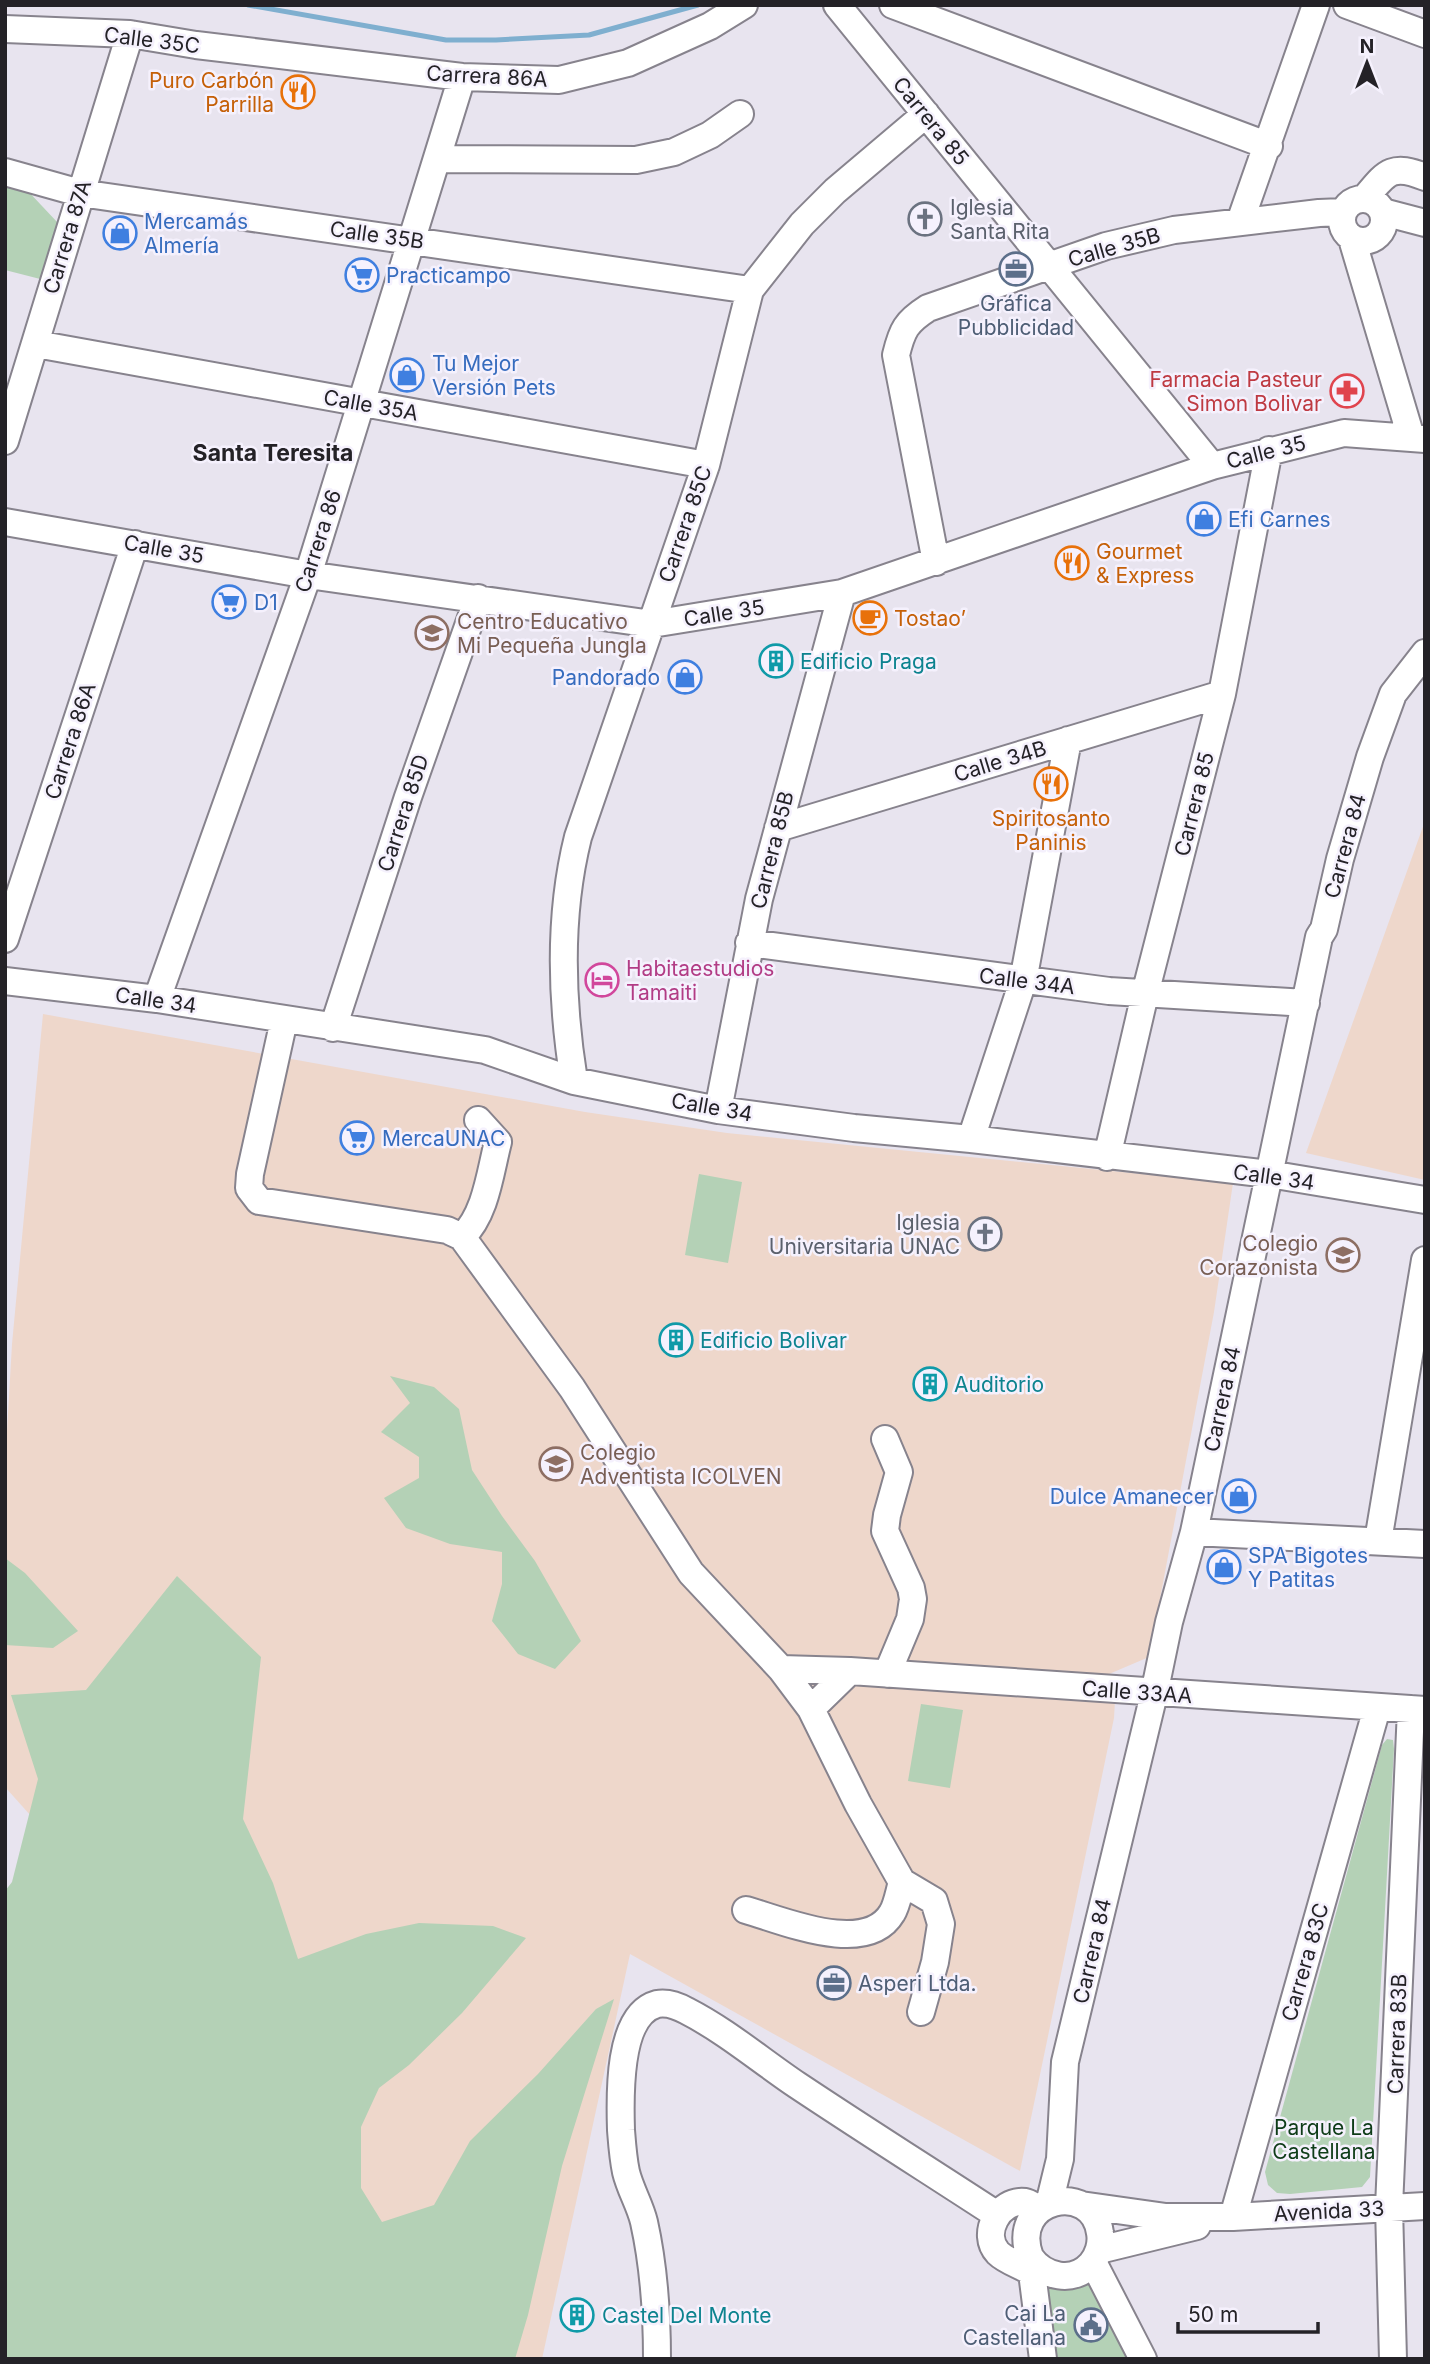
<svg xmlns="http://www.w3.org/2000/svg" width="1430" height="2364" font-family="Inter,sans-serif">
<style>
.education{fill:#eed7cb}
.green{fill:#b4d1b6}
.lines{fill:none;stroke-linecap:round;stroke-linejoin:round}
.stream{stroke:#7fafcf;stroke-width:5}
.minor-casing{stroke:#87838d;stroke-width:30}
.minor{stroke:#fff;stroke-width:26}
.labels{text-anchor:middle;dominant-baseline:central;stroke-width:5;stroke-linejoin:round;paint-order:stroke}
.street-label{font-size:21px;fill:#242227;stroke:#f5f1fd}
.food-label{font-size:21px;fill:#c56008;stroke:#f5f1fd;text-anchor:start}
.worship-label{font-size:21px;fill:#5b616d;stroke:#f5f1fd;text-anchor:start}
.shop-label{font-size:21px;fill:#366cbe;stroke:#f5f1fd;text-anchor:start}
.service-label{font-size:21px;fill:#4e5e75;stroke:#f5f1fd}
.health-label{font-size:21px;fill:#be3a42;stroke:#f5f1fd;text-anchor:end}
.education-label{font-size:21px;fill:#785e54;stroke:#f5f1fd;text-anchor:start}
.culture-label{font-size:21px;fill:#0d838f;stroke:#f5f1fd;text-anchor:start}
.hotel-label{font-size:21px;fill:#b23c85;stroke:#f5f1fd;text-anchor:start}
.park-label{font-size:21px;fill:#0e3c18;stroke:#f5f1fd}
.neighbourhood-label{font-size:23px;font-weight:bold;fill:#242227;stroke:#f5f1fd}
</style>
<rect width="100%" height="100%" fill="#e8e4ef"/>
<!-- education -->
<path class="education" d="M1425,821V1180L1306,1153Z
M43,1014L585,1112L727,1133L1233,1183L1214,1312L1149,1657L1109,1674L1107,1699L1115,1700L1114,1718L1020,2171L630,1954L542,2359H406L75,1865L5,1787V1466L12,1344Z"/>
<!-- green -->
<path class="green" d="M5,185L26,189L58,223L48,281L5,270Z
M699,1174L742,1182L728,1263L685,1255Z
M390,1376L434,1387L459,1409L472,1470L502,1516L535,1561L581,1641L555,1669L518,1654L492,1621L502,1584V1552L450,1544L406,1528L384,1498L419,1478V1457L381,1432L410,1403Z
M5,1558L25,1573L78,1631L53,1648L5,1645Z
M177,1576L261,1657L243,1819L273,1883L298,1959L366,1934L419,1923L493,1926L526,1938L462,2013L409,2065L379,2088L361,2127V2188L382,2222L434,2205L470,2141L538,2074L596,2009L614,1999L562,2166L528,2315L515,2359H5V1891L12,1882L38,1779L11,1695L86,1690Z
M921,1704L963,1710L950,1788L908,1781Z
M1387,1739L1393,1740L1394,1749L1370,2177L1362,2187L1290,2194L1277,2193L1268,2185L1265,2172L1382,1745Z
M1093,2262L1144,2359H1044L1041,2269Z"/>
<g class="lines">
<!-- stream -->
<path class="stream" d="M248,5L446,40H496L589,35L698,5"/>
<defs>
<path id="minor" d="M837,5L1212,466
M893,5L1269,146
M1347,5L1425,34
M5,29L130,34L196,45L462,77L559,80L628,63L710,26L744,5
M437,159L636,160L674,152L710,135L740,114
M5,172L80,193L750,290
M1365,198C1386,173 1391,163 1425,177
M1342 220a21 21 0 1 1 42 0a21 21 0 1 1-42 0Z
M1383,212L1425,223
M1240,222L1316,5
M1352,239L1411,437
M36,344L706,465
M5,441L130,34
M5,522L308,575L652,624L842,593L1212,466L1344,433L1425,439
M936,562L896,355C902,330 906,322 928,308L1106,246L1174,230L1319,213L1343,212
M778,828L1222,694
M5,939L135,544
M749,943L1109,991L1306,1003
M5,981L157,999L485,1050L574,1081L718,1110L854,1128L971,1139L1269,1174L1425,1200
M157,999L308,575L462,77
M284,1020L250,1174L249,1188L259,1201L447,1230L462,1237L572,1388L691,1573L781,1669L811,1709L858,1804L902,1882C899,1892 897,1905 892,1913C866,1957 782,1920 746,1910
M333,1028L408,797L478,598
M574,1081C561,1000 558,917 578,837L706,465L750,290L802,224L835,191L926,114
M718,1110L759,899L842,593
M971,1139L1023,981L1068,740
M1107,1157L1145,994L1222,694L1269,450
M462,1237C486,1214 490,1173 498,1142L478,1120
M885,1439L899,1472L887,1515L885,1531L911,1588L913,1599L910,1619L887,1674
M1194,1532L1425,1544
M1378,1541L1425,1260
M781,1669L850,1671L1425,1710
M811,1709L850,1671
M902,1882L934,1901L941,1924L935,1962L921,2012
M1049,2204L1060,2159L1065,2062L1154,1694L1169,1622L1194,1532L1319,937L1324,929L1340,859L1370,757L1393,694L1425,653
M1081,2205L1166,2217H1233L1425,2206
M1233,2217L1377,1708
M1099,2250L1197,2226
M1030,2257C1044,2277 1073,2284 1091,2264C1098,2256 1102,2244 1100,2233C1093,2180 1008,2197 1030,2257L1043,2359
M1093,2262L1143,2359
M1032,2272C1022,2266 1006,2261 998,2253C980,2234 999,2199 1025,2202C1030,2203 1035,2207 1040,2209
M657,2359C657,2313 654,2267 644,2222C640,2205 630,2189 626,2172C623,2158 622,2143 621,2130C620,2098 617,2015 657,2004C667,2002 678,2006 687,2011C726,2031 760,2060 797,2085C863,2129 931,2172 997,2215
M1393,2359L1389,2207L1411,1709"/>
</defs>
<!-- minor casing -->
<use href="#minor" class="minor-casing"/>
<!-- minor -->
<use href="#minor" class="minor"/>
</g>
<!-- icons -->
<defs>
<symbol id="restaurant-ring" viewBox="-11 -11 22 22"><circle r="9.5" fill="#f5f1fd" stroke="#e8710a" stroke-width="1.5"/><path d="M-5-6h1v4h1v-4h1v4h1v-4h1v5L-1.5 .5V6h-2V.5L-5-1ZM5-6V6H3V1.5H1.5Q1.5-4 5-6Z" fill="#e8710a"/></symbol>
<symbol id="church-ring" viewBox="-11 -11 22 22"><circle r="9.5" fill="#f5f1fd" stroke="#6b7280" stroke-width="1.5"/><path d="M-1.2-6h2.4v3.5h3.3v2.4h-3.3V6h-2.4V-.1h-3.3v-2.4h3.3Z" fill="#6b7280"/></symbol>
<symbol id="shop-ring" viewBox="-11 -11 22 22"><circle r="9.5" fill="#f5f1fd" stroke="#3f7fe0" stroke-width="1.5"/><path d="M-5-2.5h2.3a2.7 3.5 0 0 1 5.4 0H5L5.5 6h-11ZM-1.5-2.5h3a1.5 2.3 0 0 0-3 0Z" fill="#3f7fe0"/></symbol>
<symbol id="office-ring" viewBox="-11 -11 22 22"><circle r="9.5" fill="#f5f1fd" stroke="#5c6f8a" stroke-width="1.5"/><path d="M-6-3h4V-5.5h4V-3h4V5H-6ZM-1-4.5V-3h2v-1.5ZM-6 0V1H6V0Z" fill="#5c6f8a"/></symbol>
<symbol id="supermarket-ring" viewBox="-11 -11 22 22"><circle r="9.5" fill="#f5f1fd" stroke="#3f7fe0" stroke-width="1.5"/><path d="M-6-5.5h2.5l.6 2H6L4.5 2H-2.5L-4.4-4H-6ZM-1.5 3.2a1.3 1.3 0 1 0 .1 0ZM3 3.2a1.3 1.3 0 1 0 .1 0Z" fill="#3f7fe0"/></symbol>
<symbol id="pharmacy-ring" viewBox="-11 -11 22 22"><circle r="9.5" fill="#f5f1fd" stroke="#e0444e" stroke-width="1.5"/><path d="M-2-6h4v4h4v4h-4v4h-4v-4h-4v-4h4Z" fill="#e0444e"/></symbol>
<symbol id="cafe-ring" viewBox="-11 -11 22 22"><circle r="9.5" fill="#f5f1fd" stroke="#e8710a" stroke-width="1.5"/><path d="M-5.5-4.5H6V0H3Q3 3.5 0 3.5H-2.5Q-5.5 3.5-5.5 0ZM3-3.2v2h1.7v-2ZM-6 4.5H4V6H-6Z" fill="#e8710a"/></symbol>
<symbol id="school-ring" viewBox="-11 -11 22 22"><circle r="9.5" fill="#f5f1fd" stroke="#8d6e63" stroke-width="1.5"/><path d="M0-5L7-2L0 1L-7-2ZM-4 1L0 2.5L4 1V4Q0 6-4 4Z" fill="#8d6e63"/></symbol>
<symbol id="building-ring" viewBox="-11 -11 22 22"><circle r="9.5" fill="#f5f1fd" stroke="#0f9aa8" stroke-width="1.5"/><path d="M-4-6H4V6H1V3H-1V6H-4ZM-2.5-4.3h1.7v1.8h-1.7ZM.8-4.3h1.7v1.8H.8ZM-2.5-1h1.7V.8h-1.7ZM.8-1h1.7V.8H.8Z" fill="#0f9aa8"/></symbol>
<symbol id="hotel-ring" viewBox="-11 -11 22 22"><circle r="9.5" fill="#f5f1fd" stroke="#d1479c" stroke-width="1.5"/><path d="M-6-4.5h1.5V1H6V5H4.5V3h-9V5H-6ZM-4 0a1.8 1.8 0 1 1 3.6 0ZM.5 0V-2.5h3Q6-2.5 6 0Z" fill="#d1479c"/></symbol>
<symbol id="university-ring" viewBox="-11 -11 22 22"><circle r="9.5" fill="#f5f1fd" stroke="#8d6e63" stroke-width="1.5"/><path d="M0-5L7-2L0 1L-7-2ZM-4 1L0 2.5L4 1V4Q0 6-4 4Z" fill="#8d6e63"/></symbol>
<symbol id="civic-ring" viewBox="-11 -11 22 22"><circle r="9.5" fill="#f5f1fd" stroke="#5c6f8a" stroke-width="1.5"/><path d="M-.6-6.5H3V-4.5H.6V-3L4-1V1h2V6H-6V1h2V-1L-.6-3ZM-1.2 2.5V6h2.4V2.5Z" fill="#5c6f8a"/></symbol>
</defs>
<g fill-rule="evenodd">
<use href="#restaurant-ring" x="279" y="73" width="38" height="38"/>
<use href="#church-ring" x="906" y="200" width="38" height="38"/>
<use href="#shop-ring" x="101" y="214" width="38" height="38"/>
<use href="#office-ring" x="997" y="250" width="38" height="38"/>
<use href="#supermarket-ring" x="343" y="256" width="38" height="38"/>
<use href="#shop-ring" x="388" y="356" width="38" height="38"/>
<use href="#pharmacy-ring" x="1328" y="372" width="38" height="38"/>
<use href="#shop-ring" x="1185" y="500" width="38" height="38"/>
<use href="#restaurant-ring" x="1053" y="544" width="38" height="38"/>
<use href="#supermarket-ring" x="210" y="583" width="38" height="38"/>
<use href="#cafe-ring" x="851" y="599" width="38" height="38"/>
<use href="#school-ring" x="413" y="614" width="38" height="38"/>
<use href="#building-ring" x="757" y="642" width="38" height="38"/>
<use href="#shop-ring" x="666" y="658" width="38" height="38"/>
<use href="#restaurant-ring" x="1032" y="765" width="38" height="38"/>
<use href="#hotel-ring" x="583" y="961" width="38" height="38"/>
<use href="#supermarket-ring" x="338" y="1119" width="38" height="38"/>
<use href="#church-ring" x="966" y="1215" width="38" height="38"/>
<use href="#university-ring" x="1324" y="1236" width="38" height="38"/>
<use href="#building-ring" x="657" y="1321" width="38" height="38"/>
<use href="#building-ring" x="911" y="1365" width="38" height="38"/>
<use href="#university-ring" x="537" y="1445" width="38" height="38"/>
<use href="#shop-ring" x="1220" y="1477" width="38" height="38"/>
<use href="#shop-ring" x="1205" y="1548" width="38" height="38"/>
<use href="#office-ring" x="815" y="1964" width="38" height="38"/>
<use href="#building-ring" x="558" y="2296" width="38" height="38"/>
<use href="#civic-ring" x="1072" y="2306" width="38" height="38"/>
</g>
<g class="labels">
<!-- street labels -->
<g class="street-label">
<text transform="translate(152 40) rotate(7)">Calle 35C</text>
<text transform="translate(487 76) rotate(3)">Carrera 86A</text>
<text transform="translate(931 121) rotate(51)">Carrera 85</text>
<text transform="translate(377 235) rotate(8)">Calle 35B</text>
<text transform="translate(67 237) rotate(-73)">Carrera 87A</text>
<text transform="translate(1114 247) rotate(-16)">Calle 35B</text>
<text transform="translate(371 405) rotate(10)">Calle 35A</text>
<text transform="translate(1266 452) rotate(-14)">Calle 35</text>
<text transform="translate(685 524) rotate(-71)">Carrera 85C</text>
<text transform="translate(318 541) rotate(-72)">Carrera 86</text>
<text transform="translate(164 549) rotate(10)">Calle 35</text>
<text transform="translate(724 613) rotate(-9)">Calle 35</text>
<text transform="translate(70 741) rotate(-72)">Carrera 86A</text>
<text transform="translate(1000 761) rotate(-17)">Calle 34B</text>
<text transform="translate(1194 804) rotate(-76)">Carrera 85</text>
<text transform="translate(403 813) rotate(-72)">Carrera 85D</text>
<text transform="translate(1345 846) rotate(-75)">Carrera 84</text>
<text transform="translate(772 850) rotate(-76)">Carrera 85B</text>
<text transform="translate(1027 981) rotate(7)">Calle 34A</text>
<text transform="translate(156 1000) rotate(8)">Calle 34</text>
<text transform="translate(712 1107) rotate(10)">Calle 34</text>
<text transform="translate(1274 1177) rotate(8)">Calle 34</text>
<text transform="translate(1222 1399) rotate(-78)">Carrera 84</text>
<text transform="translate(1137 1692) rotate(4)">Calle 33AA</text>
<text transform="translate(1092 1951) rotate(-77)">Carrera 84</text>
<text transform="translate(1305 1962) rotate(-74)">Carrera 83C</text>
<text transform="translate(1397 2034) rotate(-88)">Carrera 83B</text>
<text transform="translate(1329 2211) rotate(-3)">Avenida 33</text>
</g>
<!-- food labels -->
<g class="food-label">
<text x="274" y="80" text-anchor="end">Puro Carbón<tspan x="274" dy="24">Parrilla</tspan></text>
<text x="1096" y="551">Gourmet<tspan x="1096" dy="24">&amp; Express</tspan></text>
<text x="894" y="618">Tostao’</text>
<text x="1051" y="818" text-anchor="middle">Spiritosanto<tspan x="1051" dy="24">Paninis</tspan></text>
</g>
<!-- worship labels -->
<g class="worship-label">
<text x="950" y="207">Iglesia<tspan x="950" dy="24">Santa Rita</tspan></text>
<text x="960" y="1222" text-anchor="end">Iglesia<tspan x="960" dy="24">Universitaria UNAC</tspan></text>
</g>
<!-- shop labels -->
<g class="shop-label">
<text x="144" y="221">Mercamás<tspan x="144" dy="24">Almería</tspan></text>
<text x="386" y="275">Practicampo</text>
<text x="432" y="363">Tu Mejor<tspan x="432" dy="24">Versión Pets</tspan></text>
<text x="1228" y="519">Efi Carnes</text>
<text x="254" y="602">D1</text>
<text x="660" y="677" text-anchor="end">Pandorado</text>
<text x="382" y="1138">MercaUNAC</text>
<text x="1214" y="1496" text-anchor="end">Dulce Amanecer</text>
<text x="1248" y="1555">SPA Bigotes<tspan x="1248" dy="24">Y Patitas</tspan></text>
</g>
<!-- service labels -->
<g class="service-label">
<text x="1016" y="303">Gráfica<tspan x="1016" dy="24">Pubblicidad</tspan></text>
<text x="858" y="1983" text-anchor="start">Asperi Ltda.</text>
<text x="1066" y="2313" text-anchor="end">Cai La<tspan x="1066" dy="24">Castellana</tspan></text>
</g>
<!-- health labels -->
<g class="health-label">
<text x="1322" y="379">Farmacia Pasteur<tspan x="1322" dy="24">Simon Bolivar</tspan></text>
</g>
<!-- education labels -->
<g class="education-label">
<text x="457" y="621">Centro Educativo<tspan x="457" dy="24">Mi Pequeña Jungla</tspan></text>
<text x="1318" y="1243" text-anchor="end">Colegio<tspan x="1318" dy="24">Corazonista</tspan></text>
<text x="580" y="1452">Colegio<tspan x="580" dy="24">Adventista ICOLVEN</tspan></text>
</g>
<!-- culture labels -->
<g class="culture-label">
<text x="800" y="661">Edificio Praga</text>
<text x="700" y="1340">Edificio Bolivar</text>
<text x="954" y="1384">Auditorio</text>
<text x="602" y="2315">Castel Del Monte</text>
</g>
<!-- hotel labels -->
<g class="hotel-label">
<text x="626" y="968">Habitaestudios<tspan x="626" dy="24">Tamaiti</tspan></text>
</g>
<!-- park labels -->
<g class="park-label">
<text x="1324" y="2127">Parque La<tspan x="1324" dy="24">Castellana</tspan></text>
</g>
<!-- neighbourhood labels -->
<g class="neighbourhood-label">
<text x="273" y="453">Santa Teresita</text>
</g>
</g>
<!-- border -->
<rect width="1430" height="2364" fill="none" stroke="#242227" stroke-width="14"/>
<!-- north arrow -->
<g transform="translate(1367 63)" stroke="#f5f1fd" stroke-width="5" paint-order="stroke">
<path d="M0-5L12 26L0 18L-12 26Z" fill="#242227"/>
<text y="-10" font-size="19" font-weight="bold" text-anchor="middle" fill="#242227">N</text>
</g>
<!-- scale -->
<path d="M1178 2322v10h140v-10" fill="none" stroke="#242227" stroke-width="3.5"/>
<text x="1188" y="2322" font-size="21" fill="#242227" stroke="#f5f1fd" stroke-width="5" paint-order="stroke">50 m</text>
</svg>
